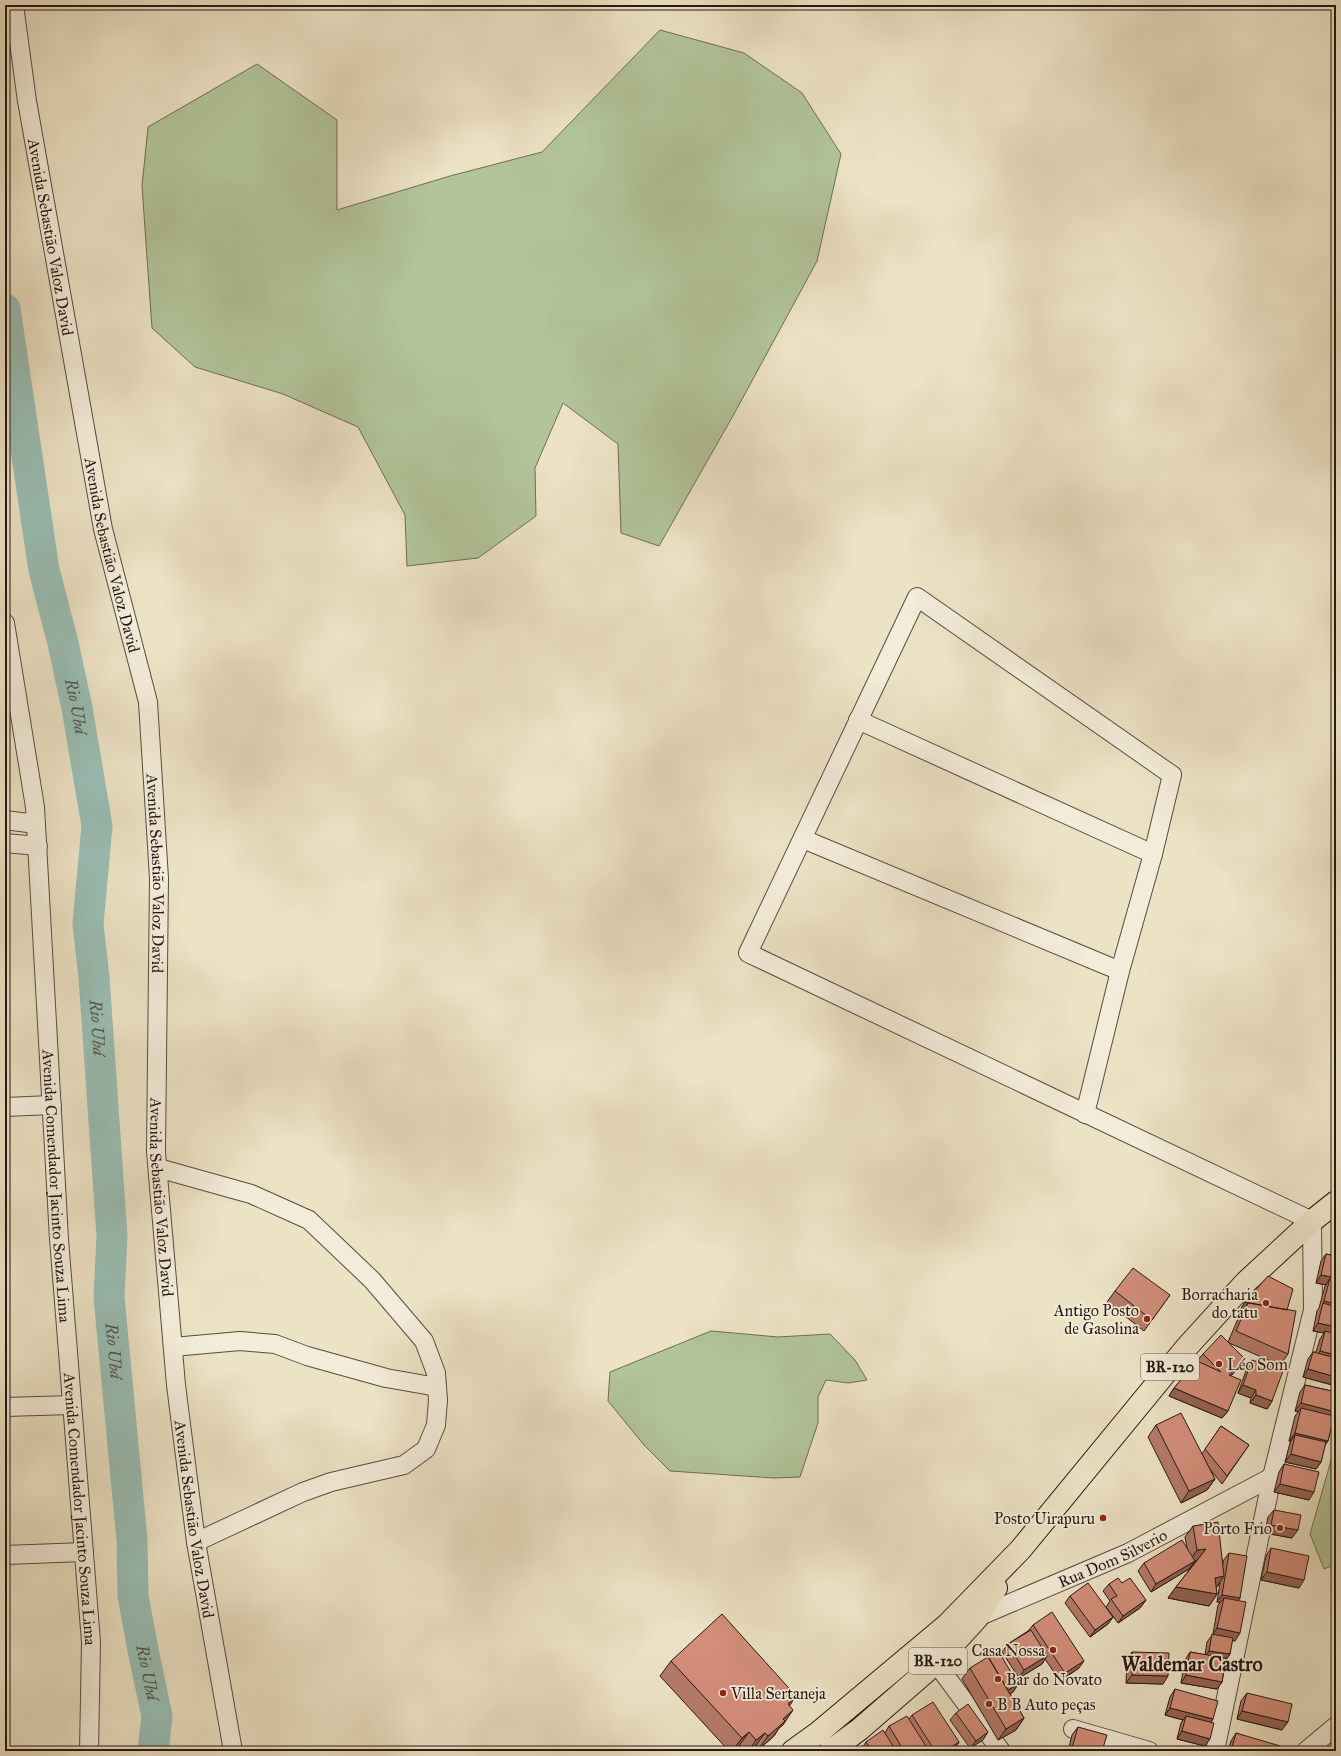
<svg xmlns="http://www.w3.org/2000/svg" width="1341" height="1756" font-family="'IM FELL Great Primer',serif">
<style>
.green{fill:#b2c499;stroke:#6c6e56}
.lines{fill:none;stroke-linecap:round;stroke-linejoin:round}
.river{stroke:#99beb4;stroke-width:31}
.minor-casing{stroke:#584b40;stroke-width:20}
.major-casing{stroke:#261914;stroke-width:24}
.minor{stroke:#f3ecd9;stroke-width:18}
.major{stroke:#ece2c4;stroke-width:22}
.wall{fill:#b57a69;stroke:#261914}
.shaded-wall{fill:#946355;stroke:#261914}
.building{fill:#d38e7a;stroke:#261914}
.poi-dot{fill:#8f2418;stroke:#f3ecd9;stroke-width:1.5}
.labels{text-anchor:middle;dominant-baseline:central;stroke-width:3.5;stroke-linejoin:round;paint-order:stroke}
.shield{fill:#f3ecd9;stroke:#64584f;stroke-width:1}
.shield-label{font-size:15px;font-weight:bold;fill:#261914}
.street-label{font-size:16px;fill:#261914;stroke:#f3ecd9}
.poi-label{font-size:16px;fill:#261914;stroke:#f3ecd9;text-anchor:end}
.water-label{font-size:17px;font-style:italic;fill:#4e534c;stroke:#f3ecd9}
.district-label{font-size:20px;font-weight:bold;fill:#261914;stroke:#f3ecd9}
</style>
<rect width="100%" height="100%" fill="#ece2c4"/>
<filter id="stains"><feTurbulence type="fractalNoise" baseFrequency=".005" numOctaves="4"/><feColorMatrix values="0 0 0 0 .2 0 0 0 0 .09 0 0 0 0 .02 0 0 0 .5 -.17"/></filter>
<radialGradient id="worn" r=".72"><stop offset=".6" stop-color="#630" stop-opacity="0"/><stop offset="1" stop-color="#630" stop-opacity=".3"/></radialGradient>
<!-- green -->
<path class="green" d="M660,30L744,53L802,93L841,154L817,261L734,414L659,546L621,533L618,444L563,403L535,468L536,516L478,558L407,566L405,515L358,427L283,394L195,367L152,328L142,186L148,127L257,64L337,120V210L450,176L542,152Z
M711,1331L778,1337L830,1334L855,1360L867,1380L848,1383L826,1380L818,1397V1423L800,1477L774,1478L670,1471L644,1445L608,1401L610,1372Z
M1336,1443V1564L1324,1569L1310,1534Z"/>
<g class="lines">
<!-- river -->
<path class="river" id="s1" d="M5,309L44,570L63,643L77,708L97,826L88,924L94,977L112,1236L109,1297L132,1540L133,1596L144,1655L157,1716L153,1751"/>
<defs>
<g id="minor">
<path id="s2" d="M14,5L27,101L103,529L148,702L159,878L156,1152L176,1385L196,1542L233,1751"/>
<path id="s3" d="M5,623L35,807L59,1239L91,1642L89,1751"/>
<path d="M858,720L1153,854"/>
<path d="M5,820L36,824"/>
<path d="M803,839L1120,971"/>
<path d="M5,843L38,846"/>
<path d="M5,1107L52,1105"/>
<path d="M1085,1114L1120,971L1153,854L1172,775L917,597L748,953L1312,1221L1313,1310L1272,1477L1215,1751"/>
<path d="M158,1168L251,1194L309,1220L372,1280L424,1341L436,1373L437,1387L438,1400L436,1425L426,1449L404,1465L331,1482L303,1492L196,1542"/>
<path d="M173,1347L240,1341L275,1344L307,1356L386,1378L437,1387"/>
<path d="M5,1407L72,1405"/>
<path d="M5,1555L84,1552"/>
<path id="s4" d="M973,1619L1128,1553L1272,1477"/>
<path d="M936,1663L1001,1751"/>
<path d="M1073,1729L1149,1751"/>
<path d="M1306,1751L1336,1726"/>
</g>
<path id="major" d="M793,1751L818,1733L947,1625L1021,1549L1186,1348L1246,1282L1312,1221L1336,1202
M830,1751L860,1729L936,1663L977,1618L996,1588"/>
</defs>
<!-- minor casing -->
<use href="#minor" class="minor-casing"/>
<!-- major casing -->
<use href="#major" class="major-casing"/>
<!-- minor -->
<use href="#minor" class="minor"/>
<!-- major -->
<use href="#major" class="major"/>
</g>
<!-- wall -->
<path class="wall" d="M1326,1254L1336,1256V1386L1303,1377L1308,1359L1313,1352H1316L1320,1339L1324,1333L1313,1331L1317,1311L1319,1308L1325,1286L1326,1285L1316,1283L1321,1261Z
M1115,1291L1170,1295L1144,1331L1107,1302Z
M1245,1302L1287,1310L1288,1354L1280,1365L1229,1343L1240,1366L1231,1376L1228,1411L1222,1418L1169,1396L1174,1388L1197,1361L1203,1354L1228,1342L1240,1314L1243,1310H1240Z
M1252,1360L1272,1401L1267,1409L1250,1403L1251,1398L1238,1393L1247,1368Z
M1305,1385L1336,1392V1414L1333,1418L1328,1441L1325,1445L1321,1462L1316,1469L1285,1462L1290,1443L1291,1441H1289L1295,1416L1298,1412L1295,1411L1300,1392Z
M1156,1425L1202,1454L1221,1426L1249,1445L1222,1484L1209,1468L1215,1479L1207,1490L1181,1503L1148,1437Z
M1284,1464L1309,1500L1274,1492L1279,1472Z
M1274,1510L1292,1538L1265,1533L1268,1517Z
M1193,1526L1223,1564V1561L1229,1553L1240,1598L1238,1601L1235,1641L1232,1640L1230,1654L1226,1660L1222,1682L1217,1689L1181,1683L1185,1660L1190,1652L1205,1655L1207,1642L1213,1634L1218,1605L1220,1603L1217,1602L1220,1583L1216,1588L1217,1594L1209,1606L1168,1598L1176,1587L1197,1560L1195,1561L1189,1569L1151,1592L1138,1571L1144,1563L1187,1548L1185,1537Z
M1271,1548L1299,1588L1261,1580L1266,1556Z
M1109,1584L1146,1600L1140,1608L1118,1623L1106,1607L1110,1601L1103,1591Z
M1070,1596L1113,1617L1108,1624L1090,1637L1065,1603Z
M1033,1625L1079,1668L1060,1681L1045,1659L1042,1664L1019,1678L1002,1652L1008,1644L1028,1631Z
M1132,1652L1163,1684L1126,1683L1127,1660Z
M671,1661L796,1696L789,1706L783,1725L779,1728L774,1736L757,1751L754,1748L751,1751H742L738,1747L733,1751H729L660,1676Z
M970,1668L1018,1684L1013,1692L1010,1694L1024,1718L1016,1730L998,1740L962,1679Z
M1175,1689L1213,1719L1211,1722L1205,1746L1177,1739L1181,1723L1183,1720L1165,1715L1170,1697Z
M1247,1693L1282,1730L1237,1719L1241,1701Z
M956,1713L983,1740L970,1748L950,1720Z
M912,1715L959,1742L954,1750L952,1751H894L892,1747L890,1751H857L862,1748L866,1742L885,1733L889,1726L909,1719Z
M1078,1727L1102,1751H1068L1072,1735Z
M1236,1733L1286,1751H1228L1231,1741Z"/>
<!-- shaded-wall -->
<path class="shaded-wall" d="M1321,1275L1336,1278V1287L1330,1278L1326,1285L1316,1283Z
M1324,1301L1336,1304V1313L1323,1304Z
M1245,1302L1286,1314L1248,1303L1243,1310H1240Z
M1318,1323L1336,1327V1336L1325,1331L1324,1333L1313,1331Z
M1320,1351L1336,1355V1364L1314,1359Z
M1245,1359L1240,1366L1224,1383L1229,1375Z
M1308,1369L1336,1377V1386L1303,1377Z
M1243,1385L1256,1390L1251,1398L1238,1393Z
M1174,1388L1228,1411L1222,1418L1169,1396Z
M1256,1395L1272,1401L1267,1409L1250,1403Z
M1301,1403L1336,1412V1414L1332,1420L1301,1408L1298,1412L1295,1411Z
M1295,1433L1328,1441L1322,1449L1295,1435L1291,1441H1289Z
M1291,1454L1321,1462L1316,1469L1285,1462Z
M1215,1479L1207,1490L1181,1503L1189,1491Z
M1280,1484L1314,1492L1309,1500L1274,1492Z
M1271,1525L1298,1530L1292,1538L1265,1533Z
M1206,1549L1198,1560L1189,1562L1197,1550Z
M1195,1561L1189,1569L1151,1592L1156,1584Z
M1267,1572L1304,1580L1299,1588L1261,1580Z
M1224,1576L1216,1588L1215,1578Z
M1176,1587L1217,1594L1209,1606L1168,1598Z
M1222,1595L1240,1598L1235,1605L1224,1598L1220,1603L1217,1602Z
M1146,1600L1140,1608L1118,1623L1123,1616Z
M1113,1617L1108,1624L1090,1637L1095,1630Z
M1217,1628L1240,1633L1235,1641L1212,1636Z
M1209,1651L1230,1654L1224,1662L1204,1658Z
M1047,1656L1042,1664L1019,1678L1024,1670Z
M1084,1661L1079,1668L1060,1681L1065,1673Z
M1132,1675L1168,1676L1163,1684L1126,1683Z
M1186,1675L1222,1682L1217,1689L1181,1683Z
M1018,1684L1013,1692L1001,1698L1007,1691Z
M796,1696L786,1711L788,1704Z
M1170,1708L1213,1719L1208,1727L1186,1716L1183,1720L1165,1715Z
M793,1710L783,1725L779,1728L774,1736L757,1751L768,1736L783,1719Z
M1242,1711L1288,1722L1282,1730L1237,1719Z
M1024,1718L1016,1730L998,1740L1006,1729Z
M1182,1731L1210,1739L1205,1746L1177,1739Z
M749,1732L738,1747L733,1751H732L742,1738Z
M988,1732L983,1740L970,1748L976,1741Z
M765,1733L754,1748L751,1751H749L756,1740Z
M959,1742L954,1750L952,1751H945Z
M893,1746L890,1751H886Z
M1072,1748L1081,1751H1070Z"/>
<!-- building -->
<path class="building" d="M1326,1254L1336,1256V1278L1321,1275Z
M1133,1268L1170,1295L1152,1320L1115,1291Z
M1268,1276L1293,1289L1287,1310L1245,1302Z
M1330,1278L1336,1280V1304L1324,1301Z
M1248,1303L1296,1311L1288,1354L1236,1331Z
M1323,1303L1336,1307V1327L1318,1323Z
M1325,1331L1336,1334V1355L1320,1351Z
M1221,1335L1245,1359L1229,1375L1241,1380L1228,1411L1174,1388L1197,1361L1221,1372L1203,1354Z
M1313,1352L1336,1358V1377L1308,1369Z
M1252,1360L1283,1371L1272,1401L1256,1395V1390L1243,1385Z
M1305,1385L1336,1392V1412L1301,1403Z
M1301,1408L1334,1416L1328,1441L1295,1433Z
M1181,1413L1215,1479L1189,1491L1156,1425Z
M1221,1426L1249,1445L1227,1476L1205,1449Z
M1295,1435L1326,1442L1321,1462L1291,1454Z
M1284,1464L1319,1472L1314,1492L1280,1484Z
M1274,1510L1301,1515L1298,1530L1271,1525Z
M1218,1522L1224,1576L1215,1578L1217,1594L1176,1587L1206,1549L1197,1550L1193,1526Z
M1182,1540L1195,1561L1156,1584L1144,1563Z
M1271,1548L1309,1556L1304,1580L1267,1572Z
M1229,1553L1247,1556L1240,1598L1222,1595Z
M1118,1578L1122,1583L1130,1578L1146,1600L1123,1616L1111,1599L1117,1596L1109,1584Z
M1088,1583L1113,1617L1095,1630L1070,1596Z
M1224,1598L1246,1602L1240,1633L1217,1628Z
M1052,1612L1084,1661L1065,1673L1033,1625Z
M722,1614L796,1696L788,1704L793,1710L783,1719L785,1721L768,1736L765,1733L756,1740L749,1732L742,1738L671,1661Z
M1031,1630L1047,1656L1024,1670L1008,1644Z
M1212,1634L1233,1638L1230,1654L1209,1651Z
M999,1652L1018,1684L1008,1690L989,1658Z
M1132,1652L1169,1653L1168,1676L1132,1675Z
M1190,1652L1226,1658L1222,1682L1186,1675Z
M988,1657L1024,1718L1006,1729L970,1668Z
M1175,1689L1218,1701L1213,1719L1170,1708Z
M1247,1693L1292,1704L1288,1722L1242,1711Z
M933,1702L959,1742L945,1751H935L912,1715Z
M968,1704L988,1732L976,1741L956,1713Z
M907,1716L929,1751H904L889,1726Z
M1186,1716L1214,1723L1210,1739L1182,1731Z
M1078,1727L1107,1735L1102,1751H1081L1072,1748Z
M883,1730L893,1746L886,1751H872L866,1742Z
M1236,1733L1287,1748L1286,1751H1231Z
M863,1747L866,1751H857Z"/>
<!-- markers -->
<g class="poi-dot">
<circle cx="1266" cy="1303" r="4"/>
<circle cx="1147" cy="1319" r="4"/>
<circle cx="1219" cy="1364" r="4"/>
<circle cx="1103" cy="1518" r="4"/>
<circle cx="1280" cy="1528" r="4"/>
<circle cx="1053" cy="1650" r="4"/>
<circle cx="998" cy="1679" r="4"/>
<circle cx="723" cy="1693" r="4"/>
<circle cx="989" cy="1704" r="4"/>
</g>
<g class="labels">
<!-- shield labels -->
<g class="shield">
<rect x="1141" y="1354" width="58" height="26" rx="3"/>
<rect x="909" y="1648" width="58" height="26" rx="3"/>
</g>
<g class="shield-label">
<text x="1170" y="1367">BR-120</text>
<text x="938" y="1661">BR-120</text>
</g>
<!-- street labels -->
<g class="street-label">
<text stroke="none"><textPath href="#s2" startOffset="235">Avenida Sebastião Valoz David</textPath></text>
<text stroke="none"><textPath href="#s2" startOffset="559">Avenida Sebastião Valoz David</textPath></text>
<text stroke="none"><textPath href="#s2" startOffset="882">Avenida Sebastião Valoz David</textPath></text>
<text stroke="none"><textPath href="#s3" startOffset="566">Avenida Comendador Jacinto Souza Lima</textPath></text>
<text stroke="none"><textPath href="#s2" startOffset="1206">Avenida Sebastião Valoz David</textPath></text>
<text stroke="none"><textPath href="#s3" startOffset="890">Avenida Comendador Jacinto Souza Lima</textPath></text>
<text stroke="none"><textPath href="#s2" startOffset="1530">Avenida Sebastião Valoz David</textPath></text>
<text stroke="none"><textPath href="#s4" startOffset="152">Rua Dom Silverio</textPath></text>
</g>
<!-- poi labels -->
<g class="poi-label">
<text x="1258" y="1294">Borracharia<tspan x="1258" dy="18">do tatu</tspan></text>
<text x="1139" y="1310">Antigo Posto<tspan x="1139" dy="18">de Gasolina</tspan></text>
<text x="1227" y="1364" text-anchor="start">Léo Som</text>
<text x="1095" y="1518">Posto Uirapuru</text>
<text x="1272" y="1528">Porto Frio</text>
<text x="1045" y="1650">Casa Nossa</text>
<text x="1006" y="1679" text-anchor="start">Bar do Novato</text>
<text x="731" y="1693" text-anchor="start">Villa Sertaneja</text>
<text x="997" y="1704" text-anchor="start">B B Auto peças</text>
</g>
<!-- water labels -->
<g class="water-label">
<text stroke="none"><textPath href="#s1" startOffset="404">Rio Ubá</textPath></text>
<text stroke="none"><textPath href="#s1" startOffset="728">Rio Ubá</textPath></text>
<text stroke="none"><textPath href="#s1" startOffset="1052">Rio Ubá</textPath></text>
<text stroke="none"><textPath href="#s1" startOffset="1376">Rio Ubá</textPath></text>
</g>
<!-- district labels -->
<g class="district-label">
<text x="1192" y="1664">Waldemar Castro</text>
</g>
</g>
<!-- margin -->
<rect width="1341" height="1756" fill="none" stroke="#ece2c4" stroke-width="20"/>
<rect x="6" y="6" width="1329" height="1744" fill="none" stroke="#261914" stroke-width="2"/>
<rect x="10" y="10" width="1321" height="1736" fill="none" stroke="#261914"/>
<rect width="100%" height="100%" filter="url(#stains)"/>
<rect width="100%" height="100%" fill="url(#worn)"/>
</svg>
